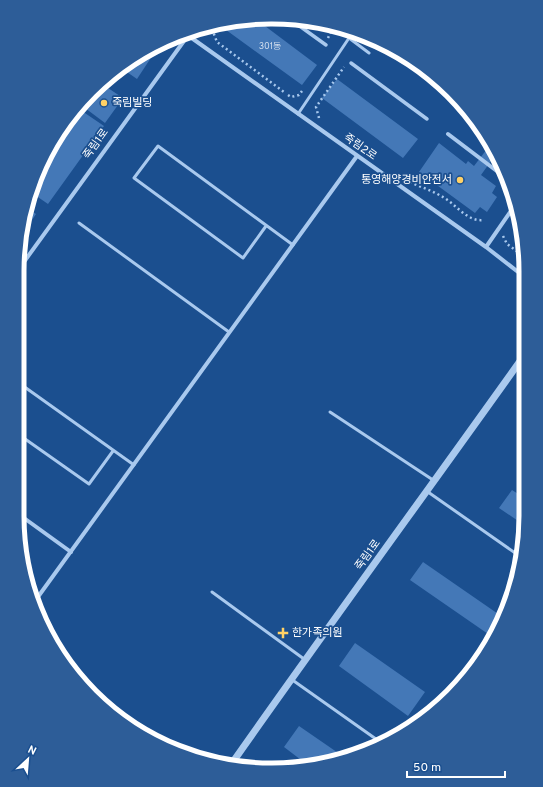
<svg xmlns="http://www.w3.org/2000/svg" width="543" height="787" font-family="Overpass,'Noto Sans KR',sans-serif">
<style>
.building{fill:#4478b7}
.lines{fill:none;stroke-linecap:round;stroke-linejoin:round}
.path{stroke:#a9c9ee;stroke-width:2.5;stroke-dasharray:2 3;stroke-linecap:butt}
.service{stroke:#a9c9ee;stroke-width:3}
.pedestrian{stroke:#a9c9ee;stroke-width:3.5}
.minor{stroke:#a9c9ee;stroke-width:4}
.tertiary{stroke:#a9c9ee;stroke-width:7}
.poi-dot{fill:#ffd166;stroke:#1b4f8f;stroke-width:1.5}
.labels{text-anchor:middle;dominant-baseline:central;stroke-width:3.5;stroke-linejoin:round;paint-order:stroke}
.number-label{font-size:9px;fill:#d0dded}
.poi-label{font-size:11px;fill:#fff;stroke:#1b4f8f;text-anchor:start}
.street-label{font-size:11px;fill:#fff;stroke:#1b4f8f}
.rim{fill:none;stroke:#fff;stroke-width:5}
</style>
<rect width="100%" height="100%" fill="#1b4f8f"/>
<!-- building -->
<path class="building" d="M257,20L317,65L302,85L222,27Z
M158,47L137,79L124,70L131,65Z
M337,79L418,139L403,158L322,98Z
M102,84L123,98L105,123L85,108Z
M79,109L104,126L48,204L32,193L43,159Z
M439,143L466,164L468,161L474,166L490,145L496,154L481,175L496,186L492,193L497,197L487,212L480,207L475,213L419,172Z
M27,208L36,214L22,235V222Z
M521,232V238L522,248L518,238Z
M512,490L526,499L524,525L499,508Z
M423,562L504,618L491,636L410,580Z
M355,643L425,692L408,716L339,666Z
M299,726L344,757L321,765L309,766L284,747Z"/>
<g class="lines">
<!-- path -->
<path class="path" d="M212,29L217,42L284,92
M369,36V41
M328,38L332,29
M288,95L291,97L299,95L302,91
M319,118L316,107L344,67
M410,182C420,187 431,190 441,196C455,203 467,222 483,220
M503,236L507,244L522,255"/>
<!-- service -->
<path class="service" d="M298,114L349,38L369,53
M79,223L229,332
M266,226L243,258L134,178L158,146L293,245
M19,383L134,465
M330,412L433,480
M18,434L89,484L113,451
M428,492L518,555
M212,592L304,659
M291,679L383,744"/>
<!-- pedestrian -->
<path class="pedestrian" d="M294,22L326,45
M351,63L427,119"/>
<!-- minor -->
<path class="minor" d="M186,34L486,247L522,275
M448,134L506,178
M486,247L515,205
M21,266L189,34
M17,513L71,552
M35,601L357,156"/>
<!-- tertiary -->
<path class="tertiary" d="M230,766C327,628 426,493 523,357"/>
</g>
<!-- markers -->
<g class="poi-dot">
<circle cx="104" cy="103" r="4"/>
<circle cx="460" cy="180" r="4"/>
<path d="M281 627h4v4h4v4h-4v4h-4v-4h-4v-4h4z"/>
</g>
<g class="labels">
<!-- number labels -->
<g class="number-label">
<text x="270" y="46">301동</text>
</g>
<!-- poi labels -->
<g class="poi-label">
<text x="112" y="103">죽림빌딩</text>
<text x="452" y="180" text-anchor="end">통영해양경비안전서</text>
<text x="292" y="633">한가족의원</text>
</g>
<!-- street labels -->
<g class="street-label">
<text transform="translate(96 144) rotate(-54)">죽림1로</text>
<text transform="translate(360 147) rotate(35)">죽림2로</text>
<text transform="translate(368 555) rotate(-54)">죽림1로</text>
</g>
</g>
<!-- crop -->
<path d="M0 0H543V787H0ZM271 24H272A247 247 0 0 1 519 271V516A247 247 0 0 1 272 763H271A247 247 0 0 1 24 516V271A247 247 0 0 1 271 24Z" fill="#2d5d98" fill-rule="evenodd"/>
<path class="rim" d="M271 24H272A247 247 0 0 1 519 271V516A247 247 0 0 1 272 763H271A247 247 0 0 1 24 516V271A247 247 0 0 1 271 24Z"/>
<!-- north arrow -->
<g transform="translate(28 759) rotate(26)" stroke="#1b4f8f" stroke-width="3" paint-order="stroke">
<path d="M0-3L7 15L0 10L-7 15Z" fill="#ffffff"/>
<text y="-6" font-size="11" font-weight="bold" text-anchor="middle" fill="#ffffff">N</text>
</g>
<!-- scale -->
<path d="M407 771v6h98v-6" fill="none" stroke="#ffffff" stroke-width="2"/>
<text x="413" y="771" font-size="12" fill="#ffffff" stroke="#1b4f8f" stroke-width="3" paint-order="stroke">50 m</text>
</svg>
